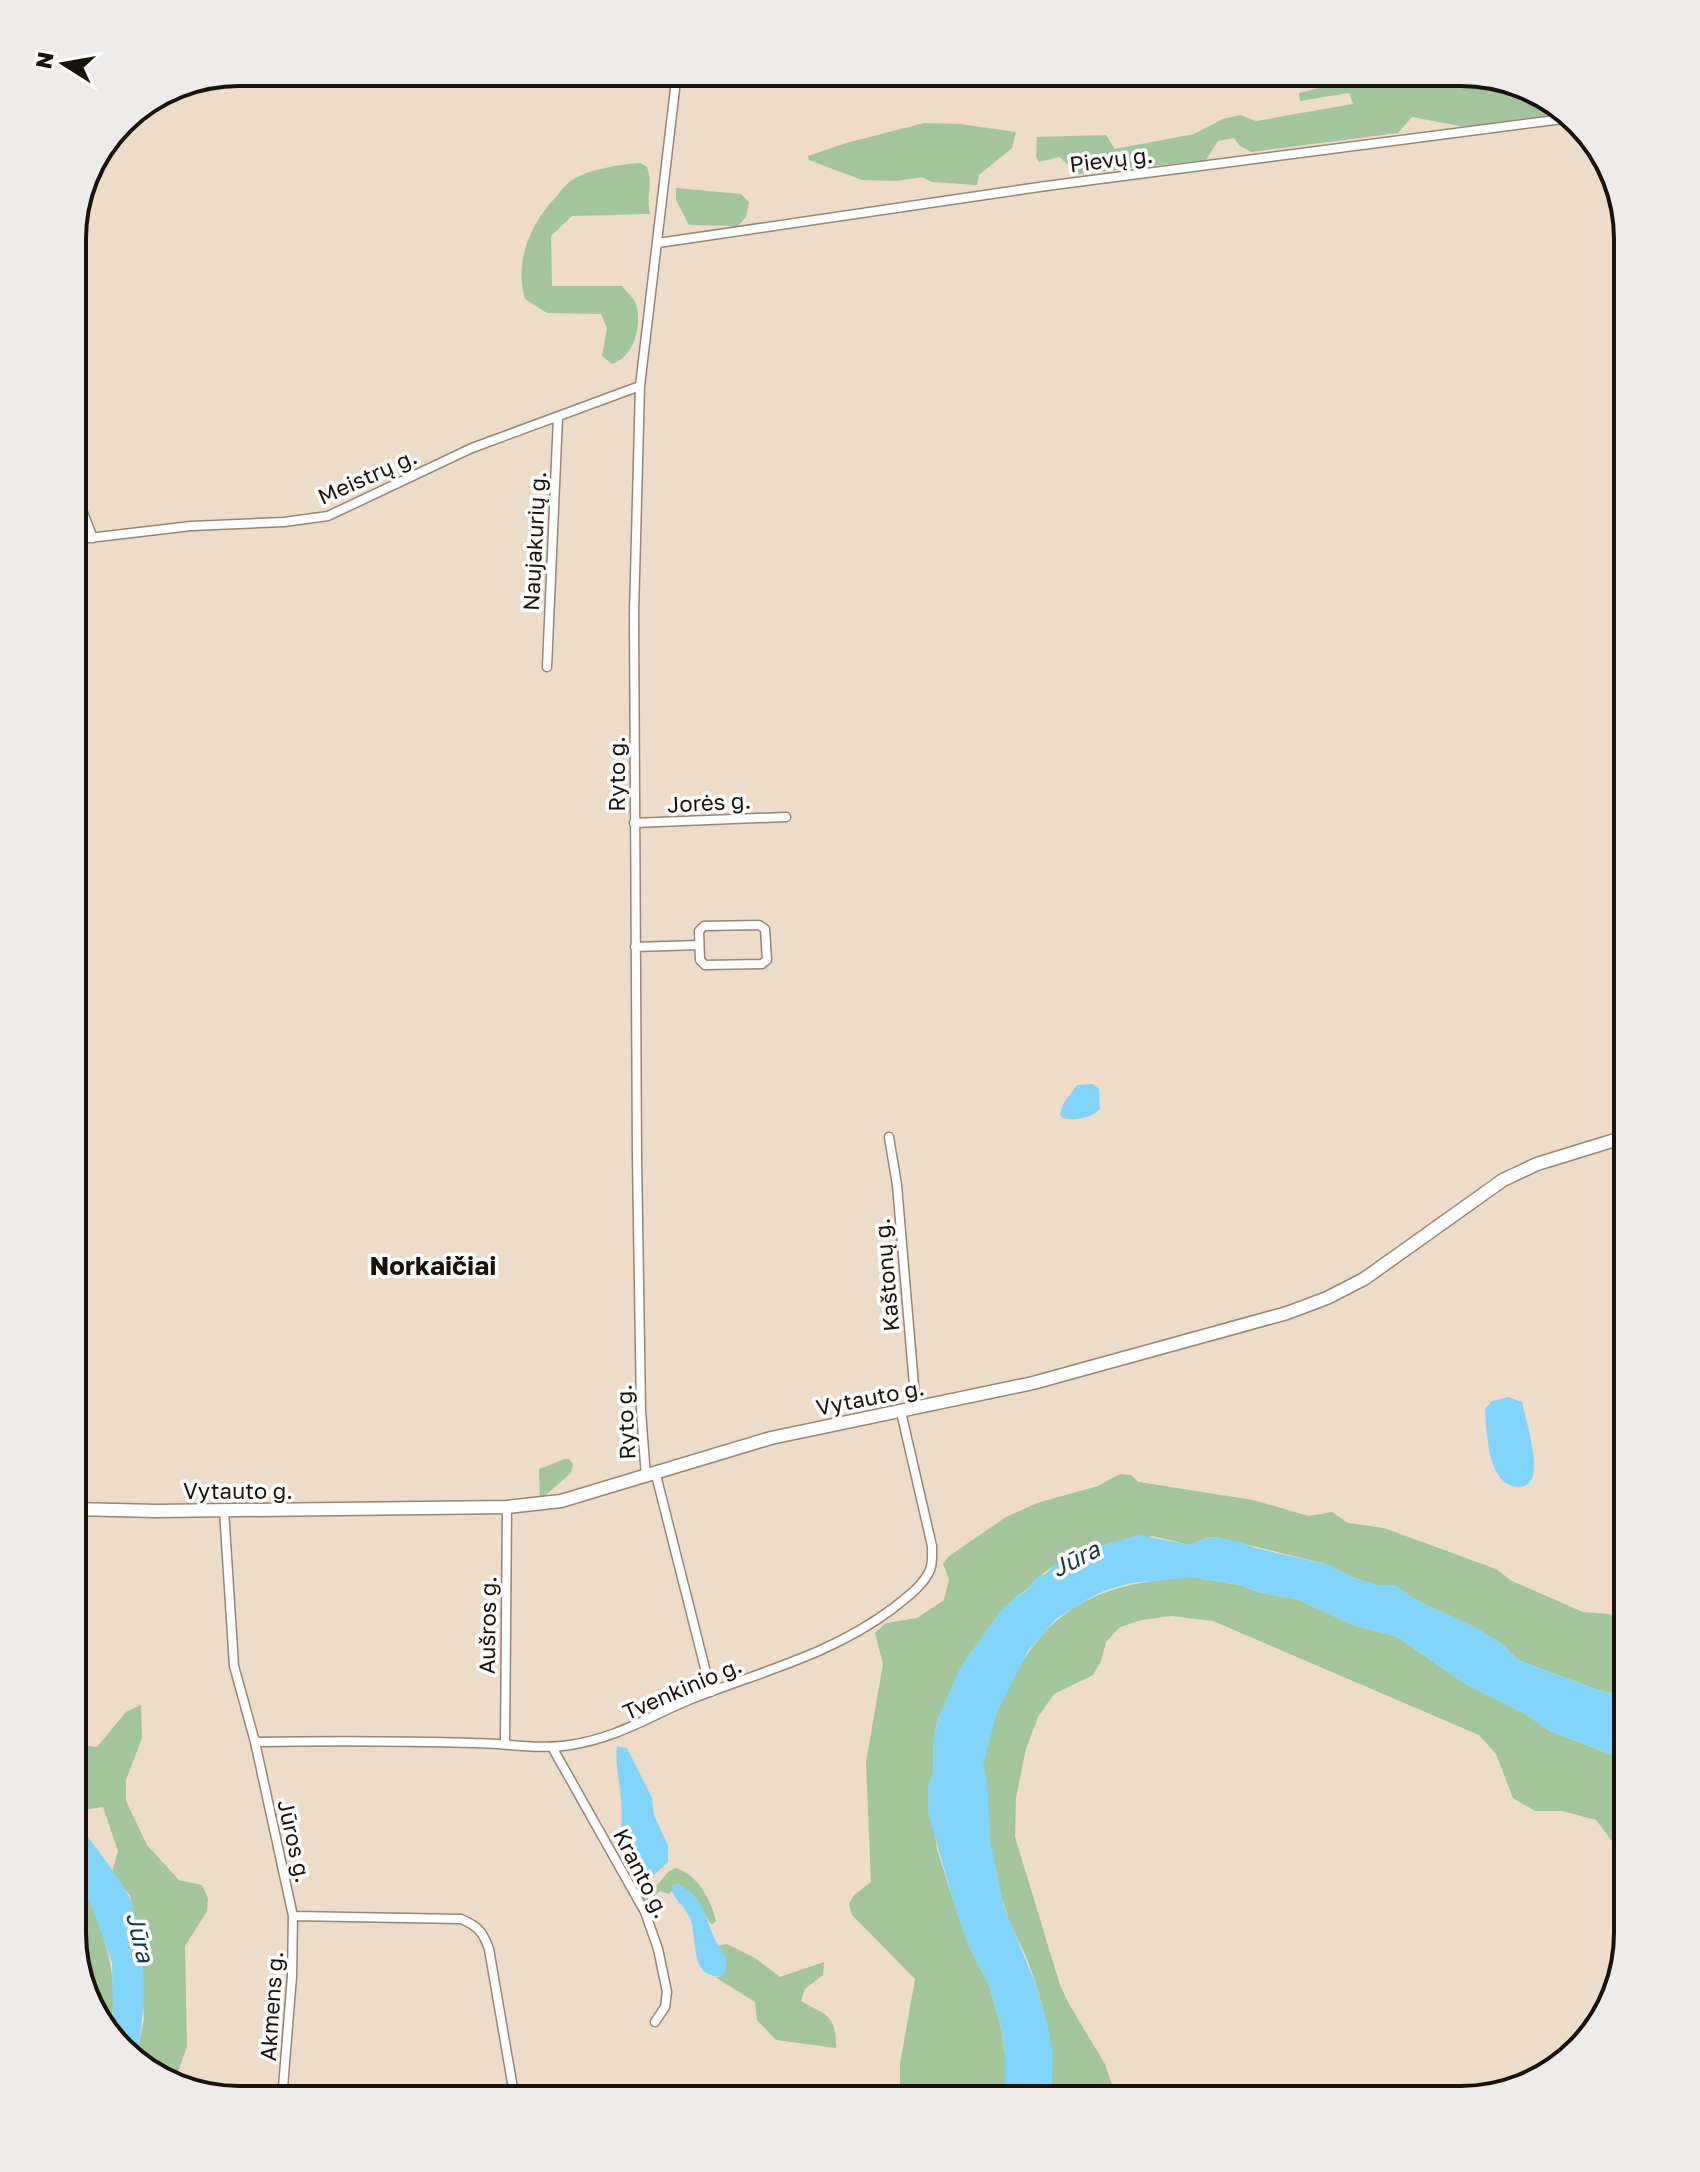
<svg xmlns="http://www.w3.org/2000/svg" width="1700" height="2172" font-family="'Golos Text',sans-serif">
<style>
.green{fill:#a3c59b}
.water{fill:#81d5fd}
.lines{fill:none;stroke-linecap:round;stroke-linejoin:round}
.minor-casing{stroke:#968673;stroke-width:11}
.secondary-casing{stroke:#968673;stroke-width:15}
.minor{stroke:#fff;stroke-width:8}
.secondary{stroke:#fff;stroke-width:12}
.labels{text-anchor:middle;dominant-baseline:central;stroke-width:7;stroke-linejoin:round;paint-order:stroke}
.street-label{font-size:22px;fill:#18120b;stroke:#fff}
.water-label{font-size:24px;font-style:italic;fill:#113848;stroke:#fff}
.quarter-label{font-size:26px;font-weight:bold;fill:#18120b;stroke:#fff}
.rim{fill:none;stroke:#18120b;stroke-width:4}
</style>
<rect width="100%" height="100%" fill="#eedcc8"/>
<!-- green -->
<path class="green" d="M1280,72H1472L1545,95L1565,113L1465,127L1412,117L1398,133L1251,152L1239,145L1234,138L1218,141L1206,160L1079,174L1059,157L1039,162L1036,157L1037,137L1106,135L1115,149L1194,134L1223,119L1240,115L1256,121L1353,104L1349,93L1300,101L1299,93L1352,80V73L1254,79V76Z
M924,123L960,124L1016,132L1012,148L979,175L977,185L932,182L922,177L896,181L862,180L809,160L808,156L846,143Z
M641,163L647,167C653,183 646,198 650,214L572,216L551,236L552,286H622C627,293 636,299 637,308C641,330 633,357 612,364L602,356L607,328L601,314L547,313L525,299C514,262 530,224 556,197C561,191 567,182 574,179C589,169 623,164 641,163Z
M676,188L741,194L749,202L746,217L738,226L689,225L676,200Z
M565,1459H569L573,1464L571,1473L540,1500L539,1469Z
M1120,1474L1131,1475L1139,1482L1253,1500L1309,1516L1332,1512L1348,1523L1384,1528L1496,1569L1512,1581L1583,1612L1609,1614L1628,1620V1697L1598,1690L1518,1660L1501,1643L1476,1628L1414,1599L1395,1585H1376L1354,1578L1326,1564L1216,1537L1206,1538L1190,1545L1152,1536L1064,1564C1045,1564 1034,1588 1018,1595L971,1652L961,1668L938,1719L934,1735L933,1773L928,1787L937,1849L953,1900L968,1944L989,1985L1000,2023L1005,2053V2095L1003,2100H900V2064L915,1979L852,1915L849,1904L854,1895L871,1882L866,1762L883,1664L875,1633L886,1623L917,1618L944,1600L949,1579L943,1564L949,1556L1006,1517L1037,1503L1098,1486Z
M1192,1577L1240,1585L1258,1592L1299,1600L1353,1625L1396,1636L1467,1685L1524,1713L1550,1731L1628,1761V1857H1624L1596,1820L1562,1811H1535L1513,1798L1496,1754L1479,1735L1213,1621L1171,1616L1141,1620L1120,1627L1106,1642L1101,1661L1093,1675L1054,1694L1038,1717L1026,1749L1016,1798L1015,1837L1060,1985L1069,2004L1105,2064L1117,2100H1051C1055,2049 1044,2000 1024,1952C1017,1937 1009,1924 1005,1908C993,1869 981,1804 983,1764C985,1731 1003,1695 1019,1668C1059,1598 1115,1582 1192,1577Z
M141,1705L142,1738L126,1780V1801L147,1845L179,1880L202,1885L208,1898L207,1911L185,1946L187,2047L174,2083L156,2078L136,2059L144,2019L139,1939L130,1896L112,1872L118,1851L103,1807L78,1811L72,1808V1738L82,1745L97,1747L126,1712Z
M72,1867C101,1919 123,1975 109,2034L100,2025L72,1933Z
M676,1868C698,1875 711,1900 716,1921L713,1924L710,1923L696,1898L679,1884L669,1894L660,1891L648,1901H643L634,1880L647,1897L669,1871Z
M727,1944L755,1958L780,1977L824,1962L823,1975L805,1989L801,2001C827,2016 836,2014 836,2048L776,2040L757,2020L755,2002L715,1977L722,1976V1951L718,1946Z"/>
<!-- water -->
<path class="water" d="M1093,1084L1099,1089L1100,1109C1091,1118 1075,1121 1063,1118L1060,1115L1063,1104L1077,1085Z
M1508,1397L1522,1402C1526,1420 1538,1460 1533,1476C1531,1483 1526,1487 1519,1487C1487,1486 1487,1433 1485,1409L1492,1401Z
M1139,1535L1190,1545L1206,1538L1216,1537L1241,1542L1255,1548L1326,1564L1354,1578L1376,1585H1395L1414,1599L1476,1628L1501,1643L1518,1660L1598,1690L1628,1697V1761L1550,1731L1524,1713L1467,1685L1396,1636L1353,1625L1299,1600L1258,1592L1240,1585L1192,1577L1131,1583L1104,1591L1088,1599L1057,1618L1028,1651L997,1712L983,1764L987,1783L990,1841L1004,1907L1036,1985L1047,2023L1053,2053L1051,2100H1005V2053L1000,2023L989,1985L968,1944L953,1900L928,1812V1787L933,1772L934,1735L938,1719L960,1668L1001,1610L1018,1595L1026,1591L1037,1577L1046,1574L1055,1564H1065L1094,1547Z
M617,1746L627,1748L652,1798L654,1815L668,1846V1862L652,1877L647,1878C615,1866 624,1823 621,1798C619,1780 615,1763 617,1746Z
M72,1818C84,1830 125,1885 130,1899C147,1949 147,2008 136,2059L109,2034L113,2016L112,1963L95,1914L72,1867Z
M679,1884L693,1894L703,1908L714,1938L726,1958V1972L722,1976C687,1979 699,1935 689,1916C684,1906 675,1900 671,1889L672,1885Z"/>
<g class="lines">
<defs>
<path id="minor" d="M658,243L1046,186L1570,118
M72,485L93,538
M72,540L191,526L284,522L328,516L472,448L640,386
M547,667L558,417
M634,823L786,817
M759,925L765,929L767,960L762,964L705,965L700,960L699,931L704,926Z
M635,947L699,945
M889,1137L897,1185L916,1409
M656,1475L711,1692
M646,1477L641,1411L637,1157L634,614L640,386L677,72
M224,1510L234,1666L255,1742L293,1916L292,1976L282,2100
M255,1742C328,1741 400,1741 473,1743C505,1743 539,1750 570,1745C618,1738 651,1715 694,1698C763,1671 832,1654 892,1609C906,1598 923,1586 930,1570C933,1562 932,1554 932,1546L901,1412
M505,1743L507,1507
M552,1747L645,1912L658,1949L667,1992L665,2007L655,2022
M293,1916L461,1919C478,1926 483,1932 489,1949L515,2100"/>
<path id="secondary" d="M72,1509L157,1511L507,1507L561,1501L771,1438L1033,1383L1287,1313L1327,1298L1364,1279L1503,1180L1537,1164L1628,1136"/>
</defs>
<!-- minor casing -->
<use href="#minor" class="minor-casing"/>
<!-- secondary casing -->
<use href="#secondary" class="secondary-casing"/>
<!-- minor -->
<use href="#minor" class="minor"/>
<!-- secondary -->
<use href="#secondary" class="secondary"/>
</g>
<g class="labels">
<!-- street labels -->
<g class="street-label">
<text transform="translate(1111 159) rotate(-7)">Pievų g.</text>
<text transform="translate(367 476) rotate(-24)">Meistrų g.</text>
<text transform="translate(534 541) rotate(-87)">Naujakurių g.</text>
<text transform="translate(616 774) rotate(-90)">Ryto g.</text>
<text transform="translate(709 802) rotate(-3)">Jorės g.</text>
<text transform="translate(886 1275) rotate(-95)">Kaštonų g.</text>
<text transform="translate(870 1397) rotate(-11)">Vytauto g.</text>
<text transform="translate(625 1422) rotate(-93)">Ryto g.</text>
<text x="238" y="1490">Vytauto g.</text>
<text transform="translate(487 1625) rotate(-89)">Aušros g.</text>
<text transform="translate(682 1688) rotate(-23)">Tvenkinio g.</text>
<text transform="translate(295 1841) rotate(77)">Jūros g.</text>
<text transform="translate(642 1873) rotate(63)">Kranto g.</text>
<text transform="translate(271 2006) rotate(-86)">Akmens g.</text>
</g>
<!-- water labels -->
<g class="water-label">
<text transform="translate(1075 1558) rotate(-27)">Jūra</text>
<text transform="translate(141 1937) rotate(76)">Jūra</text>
</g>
<!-- quarter labels -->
<g class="quarter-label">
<text x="433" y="1265">Norkaičiai</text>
</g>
</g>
<!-- crop -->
<path d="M0 0H1700V2172H0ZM239 86H1461A153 153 0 0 1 1614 239V1933A153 153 0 0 1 1461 2086H239A153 153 0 0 1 86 1933V239A153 153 0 0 1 239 86Z" fill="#edeceb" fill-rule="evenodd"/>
<path class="rim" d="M239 86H1461A153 153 0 0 1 1614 239V1933A153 153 0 0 1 1461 2086H239A153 153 0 0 1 86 1933V239A153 153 0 0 1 239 86Z"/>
<!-- north arrow -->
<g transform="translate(64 64) rotate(281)" stroke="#ffffff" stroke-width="6" paint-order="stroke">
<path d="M0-6L14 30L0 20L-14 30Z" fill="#18120b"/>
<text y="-12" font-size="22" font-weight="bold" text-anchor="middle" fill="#18120b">N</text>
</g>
</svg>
